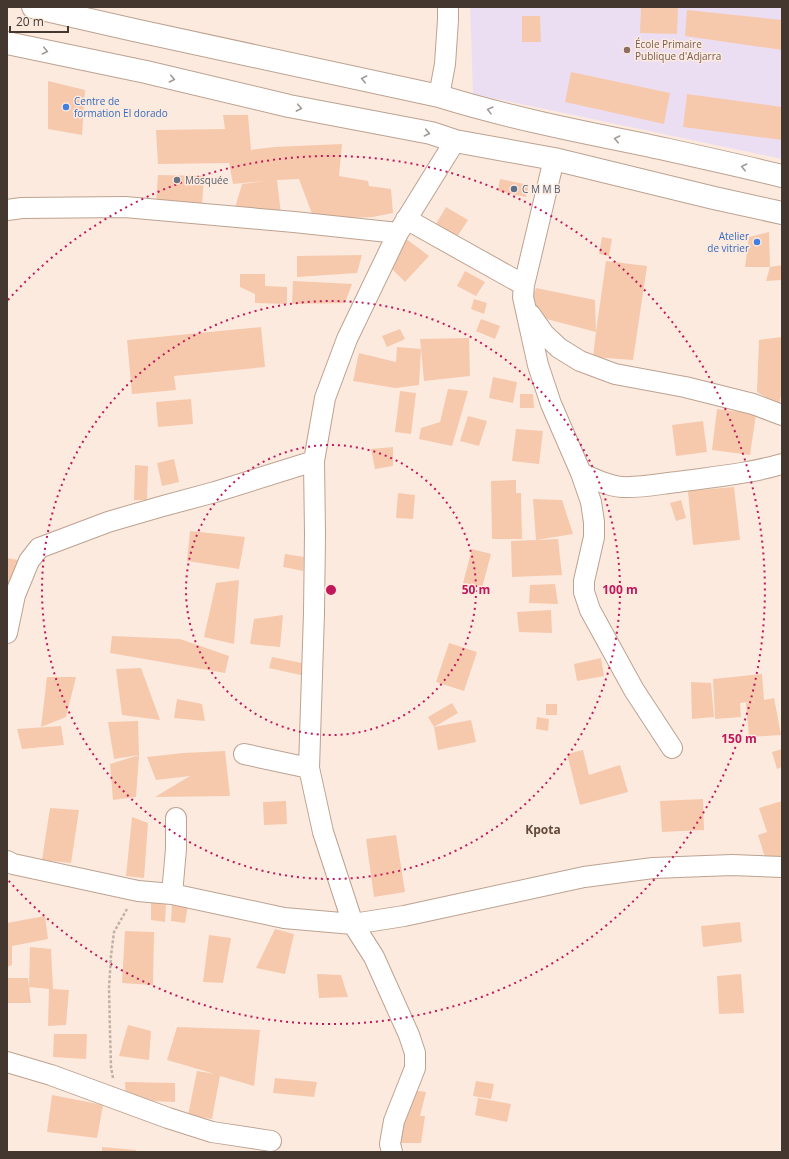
<svg xmlns="http://www.w3.org/2000/svg" width="789" height="1159" font-family="'Open Sans',sans-serif">
<style>
.education{fill:#ecdef2}
.building{fill:#f6c9ad}
.lines{fill:none;stroke-linecap:round;stroke-linejoin:round}
.minor-casing{stroke:#bda290;stroke-width:22}
.major-casing{stroke:#bda290;stroke-width:24}
.path{stroke:#c0b0a6;stroke-width:2.5;stroke-dasharray:3 2;stroke-linecap:butt}
.minor{stroke:#fff;stroke-width:20}
.major{stroke:#fff;stroke-width:22}
.oneway{stroke:#a19b98}
.ring{fill:none;stroke:#c2185b;stroke-width:2;stroke-dasharray:2 4}
.education-dot{fill:#8d6e63;stroke:#fceadf;stroke-width:1.5}
.shop-dot{fill:#3f7fe0;stroke:#fceadf;stroke-width:1.5}
.worship-dot{fill:#6b7280;stroke:#fceadf;stroke-width:1.5}
.service-dot{fill:#5c6f8a;stroke:#fceadf;stroke-width:1.5}
.labels{text-anchor:middle;dominant-baseline:central;stroke-width:3;stroke-linejoin:round;paint-order:stroke}
.education-label{font-size:10px;fill:#785e54;stroke:#fceadf;text-anchor:start}
.shop-label{font-size:10px;fill:#366cbe;stroke:#fceadf;text-anchor:start}
.worship-label{font-size:10px;fill:#5b616d;stroke:#fceadf;text-anchor:start}
.service-label{font-size:10px;fill:#4e5e75;stroke:#fceadf;text-anchor:start}
.quarter-label{font-size:12px;font-weight:bold;fill:#634b3b;stroke:#fceadf}
.centre{fill:#c2185b;stroke:#fceadf;stroke-width:2}
.ring-label{font-size:12px;text-anchor:middle;font-weight:bold;fill:#c2185b;stroke:#fceadf;stroke-width:3;stroke-linejoin:round;paint-order:stroke}
</style>
<rect width="100%" height="100%" fill="#fceadf"/>
<!-- education -->
<path class="education" d="M470,7H782V159L473,94Z"/>
<!-- building -->
<path class="building" d="M641,7H678L677,34L640,33Z
M687,10L782,20V50L685,36Z
M522,16H540L541,42H522Z
M571,72L670,93L664,124L565,102Z
M48,81L85,90L82,135L48,129Z
M687,94L782,107V140L683,127Z
M223,115H248L251,150L274,147L342,144L339,176L368,181L369,186L391,189L393,213L373,217L314,219L299,179L277,180L281,214L234,211L242,184L265,181L233,184L229,163L158,164L156,130L225,129Z
M158,175L204,176L202,205L156,204Z
M500,179L529,185L526,197L498,191Z
M446,207L468,220L457,237L436,224Z
M769,232L770,267H745L749,237Z
M602,237L612,239L609,256L599,254Z
M405,238L429,256L405,282L389,266Z
M362,255L357,273L297,277V256Z
M606,261L647,266L633,360L593,357L596,332L539,317L530,303L536,288L595,300L596,332Z
M782,265V280L766,281L770,267Z
M465,271L485,282L476,296L457,286Z
M240,274H265V286L287,287V304L255,303V294L240,287Z
M293,281L352,284L345,303L292,304Z
M474,299L487,303L484,314L471,309Z
M481,319L500,326L495,339L476,331Z
M261,327L265,367L174,376L176,390L132,394L127,340Z
M400,329L405,339L387,347L382,336Z
M782,337V390L779,405L757,392L759,340Z
M469,338L470,376L424,381L421,349L419,385L395,388L353,381L359,353L396,362L397,347L421,349L420,339Z
M493,377L517,382L513,403L489,398Z
M448,389L468,391L452,446L419,439L421,428L440,422Z
M400,391L416,393L411,434L395,432Z
M520,394H533L534,408H520Z
M191,399L193,424L158,427L156,402Z
M717,409L756,414L750,455L712,450Z
M468,416L487,421L479,446L460,441Z
M703,421L707,452L676,456L672,425Z
M516,429L543,431L539,464L512,461Z
M393,447V466L375,469L371,449Z
M174,459L179,482L162,486L157,463Z
M135,465L148,466L147,500H134Z
M516,480V493H521L522,539H492L491,481Z
M734,487L740,540L693,545L688,491Z
M398,493L415,495L413,519L396,518Z
M533,499L562,500L573,534L536,540Z
M681,500L686,518L676,521L670,503Z
M190,531L245,537L239,569L187,561Z
M558,539L562,575L512,577L511,541Z
M472,549L491,554L482,588L463,583Z
M285,554L304,557L303,571L283,567Z
M7,558L18,560L9,609H7Z
M239,580L234,644L204,637L216,583Z
M555,584L558,604L529,603L530,585Z
M551,610L552,633L519,632L517,612Z
M283,615L280,647L250,644L254,619Z
M112,636L180,639L229,656L225,673L110,653Z
M449,643L477,652L464,691L436,682Z
M272,657L307,664L305,676L269,668Z
M601,658L604,676L577,681L574,664Z
M141,668L160,720L122,715L116,669Z
M762,674L764,700L774,698L781,735L749,737L746,703L755,701L740,703L741,717L715,719L713,679Z
M47,677H76L66,717L41,727Z
M691,682L711,683L714,717L692,719Z
M177,699L202,704L205,721L174,718Z
M452,703L458,713L434,727L471,720L476,742L438,750L434,727L428,717Z
M546,704H557V715H546Z
M537,717L549,719L548,731L536,729Z
M138,721L139,755L114,759L108,722Z
M61,726L64,745L22,749L17,729Z
M782,749V767L777,769L772,752Z
M583,750L589,775L620,765L628,792L580,805L567,754Z
M225,751L230,796L155,797L190,776L156,780L147,757L183,753Z
M139,755L136,797L113,800L110,764Z
M703,799L704,830L662,832L660,801Z
M286,801L287,824L264,825L263,802Z
M782,801V859L767,864L758,835L767,832L759,808Z
M50,808L79,810L71,863L42,860Z
M132,817L148,823L144,878L126,876Z
M396,835L405,892L374,897L366,839Z
M151,902H166L165,922L151,920Z
M172,903L188,905L185,923L171,921Z
M45,916L48,939L12,946V965L7,967V923Z
M740,922L742,942L703,947L701,926Z
M275,929L294,934L285,974L256,968Z
M125,931L154,932L153,985L122,983Z
M209,935L231,938L223,983L203,982Z
M30,947L51,949L53,989L69,990L66,1025L48,1026L49,989L29,987Z
M317,974L341,975L348,997L319,998Z
M741,974L744,1013L719,1014L717,976Z
M7,978H28L31,1003H7Z
M128,1025L151,1031L149,1060L119,1056Z
M177,1027L260,1030L254,1086L220,1076L212,1119L188,1115L197,1071L215,1074L167,1060Z
M54,1034H87L86,1059L53,1057Z
M275,1078L317,1082L314,1097L273,1093Z
M476,1081L494,1084L491,1099L473,1096Z
M125,1082L175,1083V1102L126,1100Z
M412,1090L426,1092L420,1116H425L421,1143H399Z
M52,1095L103,1105L97,1138L47,1132Z
M478,1098L511,1104L507,1122L475,1115Z
M102,1147L136,1150V1152H102Z"/>
<g class="lines">
<defs>
<path id="minor" d="M439,96L445,64L448,20V7
M554,159L524,285L523,297L525,306L538,365L551,404L581,473L591,502L594,522V537L584,581V592L590,610L634,690L672,748
M7,210L22,208L125,207L294,222L398,233
M406,219L524,285
M530,314L544,334L559,348L580,361L615,374L685,387L753,404L782,415
M581,473C594,479 608,486 622,487C640,488 659,484 677,482C712,477 748,474 782,464
M7,633L15,595L29,561L39,548L108,522L163,506L215,492L314,461
M244,754L309,768
M7,861L13,864L138,891L172,894L284,918L353,924L404,916L584,877L653,868L732,865L782,867
M172,894L176,849V818
M7,1062L51,1075L168,1118L212,1132L271,1141
M392,1152L390,1144L394,1121L415,1068V1053L409,1035L374,957L353,924L323,832L309,768L314,613L315,534L314,461L325,398L347,339L398,233L455,141"/>
<path id="major" d="M33,7L134,30L439,96C507,117 576,131 646,145C691,155 737,165 782,176
M7,43L146,72L289,106L431,133L455,141L554,159L714,198L782,213"/>
</defs>
<!-- minor casing -->
<use href="#minor" class="minor-casing"/>
<!-- major casing -->
<use href="#major" class="major-casing"/>
<!-- path -->
<path class="path" d="M113,1078L111,1067L110,1031L109,988L111,956L114,932L127,909"/>
<!-- minor -->
<use href="#minor" class="minor"/>
<!-- major -->
<use href="#major" class="major"/>
</g>
<!-- one-way arrows -->
<defs><path id="oneway-chevron" d="M-2-3.5L2.5 0L-2 3.5" fill="none" stroke-width="1.6" stroke-linecap="round" stroke-linejoin="round"/></defs>
<g class="oneway">
<use href="#oneway-chevron" transform="translate(45 51) rotate(12)"/>
<use href="#oneway-chevron" transform="translate(172 79) rotate(13)"/>
<use href="#oneway-chevron" transform="translate(364 79) rotate(-168)"/>
<use href="#oneway-chevron" transform="translate(299 108) rotate(11)"/>
<use href="#oneway-chevron" transform="translate(490 110) rotate(-166)"/>
<use href="#oneway-chevron" transform="translate(427 133) rotate(12)"/>
<use href="#oneway-chevron" transform="translate(617 139) rotate(-168)"/>
<use href="#oneway-chevron" transform="translate(744 167) rotate(-167)"/>
</g>
<!-- distance rings -->
<g class="ring">
<circle cx="331" cy="590" r="145"/>
<circle cx="331" cy="590" r="289"/>
<path d="M8 300A434 434 0 1 1 8 880"/>
</g>
<!-- markers -->
<circle class="education-dot" cx="627" cy="50" r="4"/>
<g class="shop-dot">
<circle cx="66" cy="107" r="4"/>
<circle cx="757" cy="242" r="4"/>
</g>
<circle class="worship-dot" cx="177" cy="180" r="4"/>
<circle class="service-dot" cx="514" cy="189" r="4"/>
<g class="labels">
<!-- education labels -->
<g class="education-label">
<text x="635" y="44">École Primaire<tspan x="635" dy="12">Publique d'Adjarra</tspan></text>
</g>
<!-- shop labels -->
<g class="shop-label">
<text x="74" y="101">Centre de<tspan x="74" dy="12">formation El dorado</tspan></text>
<text x="749" y="236" text-anchor="end">Atelier<tspan x="749" dy="12">de vitrier</tspan></text>
</g>
<!-- worship labels -->
<g class="worship-label">
<text x="185" y="180">Mosquée</text>
</g>
<!-- service labels -->
<g class="service-label">
<text x="522" y="189">C M M B</text>
</g>
<!-- quarter labels -->
<g class="quarter-label">
<text x="543" y="829">Kpota</text>
</g>
</g>
<circle cx="331" cy="590" r="6" class="centre"/>
<g class="ring-label">
<text x="476" y="594">50 m</text>
<text x="620" y="594">100 m</text>
<text x="739" y="743">150 m</text>
</g>
<!-- border -->
<rect width="789" height="1159" fill="none" stroke="#433730" stroke-width="16"/>
<!-- scale -->
<path d="M10 26v6h58v-6" fill="none" stroke="#433730" stroke-width="2"/>
<text x="16" y="26" font-size="12" fill="#433730" stroke="#fceadf" stroke-width="3" paint-order="stroke">20 m</text>
</svg>
